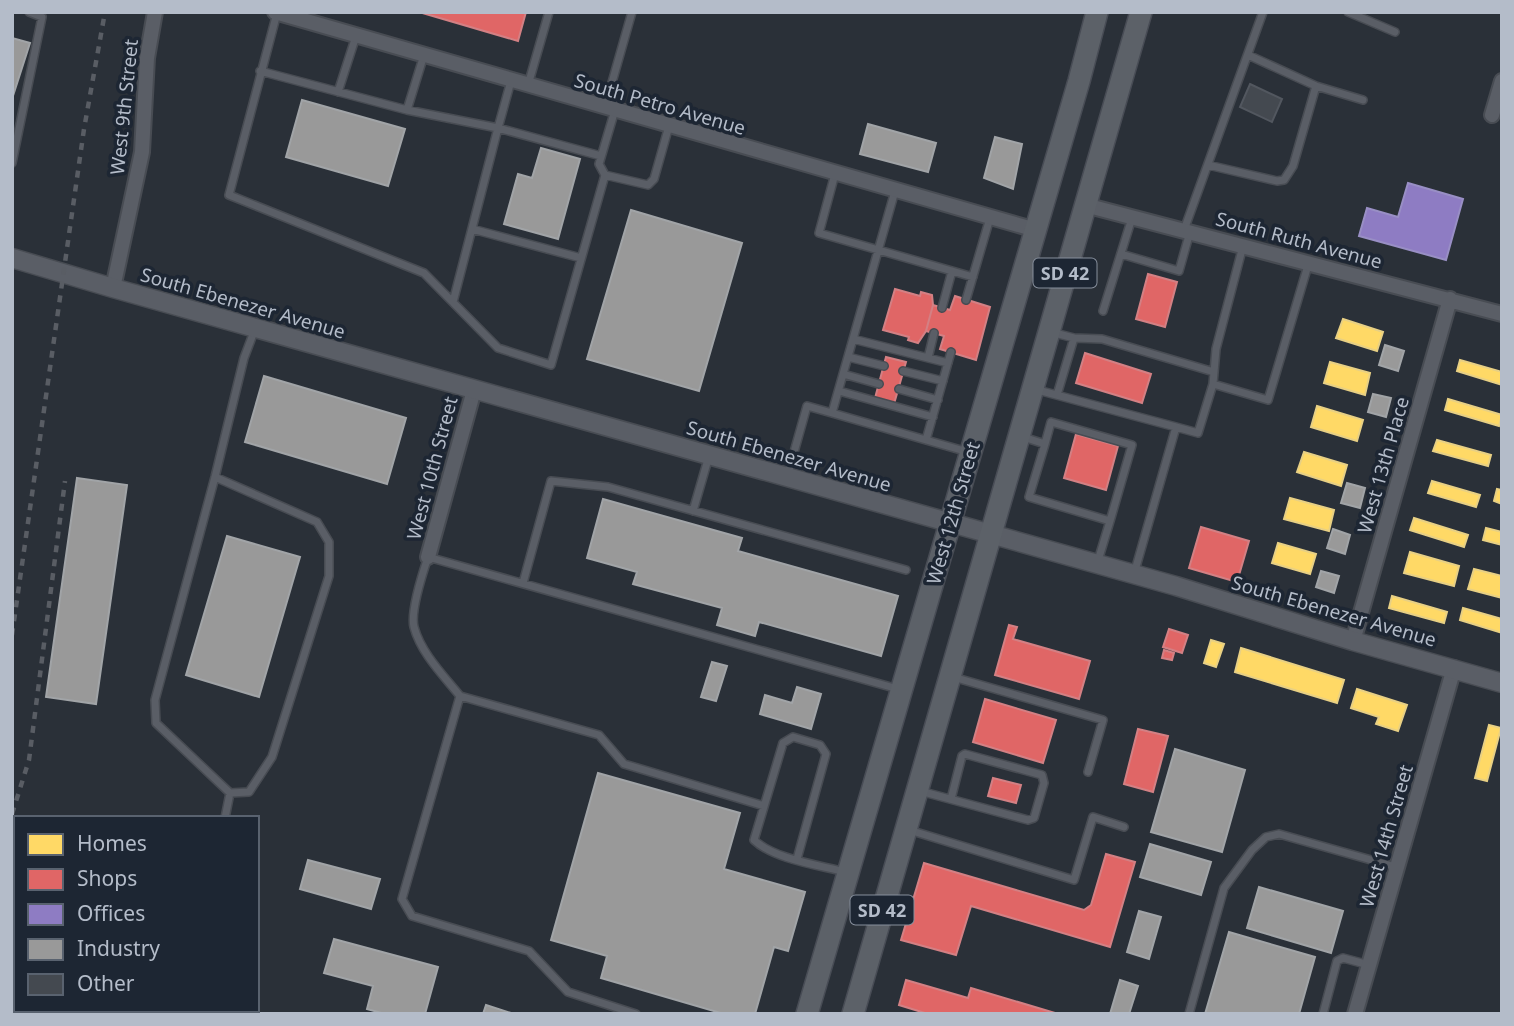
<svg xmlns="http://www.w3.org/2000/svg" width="1514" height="1026" font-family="'Noto Sans',sans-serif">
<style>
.homes{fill:#ffd966;stroke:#e8d084;stroke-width:2}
.shops{fill:#e06666;stroke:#d38084;stroke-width:2}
.offices{fill:#8e7cc3;stroke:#998fc5;stroke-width:2}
.industry{fill:#999;stroke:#a1a4a7;stroke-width:2}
.building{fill:#444950;stroke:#52575f;stroke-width:2}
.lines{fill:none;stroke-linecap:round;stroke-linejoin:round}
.service-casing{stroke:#484c53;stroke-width:10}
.minor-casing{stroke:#484c53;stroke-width:18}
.tertiary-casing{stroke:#484c53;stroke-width:21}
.primary-casing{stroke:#484c55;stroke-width:24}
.service{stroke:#5a5e66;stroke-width:7}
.minor{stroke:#5a5e66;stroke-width:14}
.tertiary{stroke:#5a5e66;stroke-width:18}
.primary{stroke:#5c6168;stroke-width:21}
.rail{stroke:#595d64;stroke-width:4.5;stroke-dasharray:7 7;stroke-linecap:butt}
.labels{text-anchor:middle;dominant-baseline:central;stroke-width:7;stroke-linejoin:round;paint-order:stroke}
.shield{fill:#1d2633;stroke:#878f9c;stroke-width:2}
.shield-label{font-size:18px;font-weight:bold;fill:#b4bcc9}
.street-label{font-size:19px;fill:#b4bcc9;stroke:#1d2633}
</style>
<rect width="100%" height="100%" fill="#2a3038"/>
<!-- homes -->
<path class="homes" d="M1343,319L1383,332L1377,351L1336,338Z
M1460,360L1502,372V385L1457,371Z
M1330,362L1370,373L1365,395L1324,383Z
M1448,399L1502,415L1499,426L1445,410Z
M1317,406L1363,420L1357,441L1311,427Z
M1437,440L1491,455L1488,466L1433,451Z
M1304,452L1347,465L1341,486L1297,472Z
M1432,481L1480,495L1476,507L1428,493Z
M1497,489L1502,490V504L1494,501Z
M1290,498L1334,510L1329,531L1284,519Z
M1414,518L1468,535L1464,547L1410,530Z
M1486,528L1502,532V545L1483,540Z
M1278,543L1316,554L1310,574L1272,563Z
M1410,552L1459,566L1454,586L1404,573Z
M1474,569L1502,576V598L1468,589Z
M1392,596L1447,612L1444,623L1389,608Z
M1463,608L1502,619V633L1460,620Z
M1211,640L1224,644L1216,667L1204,663Z
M1241,648L1344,680L1337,703L1235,672Z
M1357,689L1407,705L1398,731L1376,724L1379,717L1351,708Z
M1489,725L1501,728L1487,781L1475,778Z"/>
<!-- shops -->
<path class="shops" d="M419,12H526L518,41Z
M1148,274L1177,282L1165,327L1136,319Z
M895,289L920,296L921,292L932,295L933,305L926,331L918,343L908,340L909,337L883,330Z
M955,296L990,307L976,360L940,349L944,336L926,331L933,305L950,310Z
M1085,353L1151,374L1142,403L1076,383Z
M886,357L906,362L894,404L875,398Z
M1076,434L1118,446L1106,490L1064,478Z
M1201,527L1249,541L1237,582L1189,568Z
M1009,625L1017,627L1013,639L1090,661L1079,699L995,675Z
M1169,629L1188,635L1182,653L1163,647Z
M1164,650L1174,653L1172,660L1162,658Z
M985,699L1056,720L1043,763L973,742Z
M1138,729L1168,736L1153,792L1124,784Z
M993,778L1021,785L1016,803L988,796Z
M1106,854L1135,862L1110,947L971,906L956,955L901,940L924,863L1084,910L1091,905Z
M906,980L968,998L971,988L1055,1013L928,1014L899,1005Z"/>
<!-- offices -->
<path class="offices" d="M1408,183L1463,199L1446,260L1359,236L1367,208L1398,217Z"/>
<!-- industry -->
<path class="industry" d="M12,38L30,43L12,99Z
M302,100L405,129L388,186L286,157Z
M868,124L936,143L928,172L860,154Z
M995,137L1022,144L1013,189L984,178Z
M541,148L580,159L558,239L504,224L518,174L532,178Z
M631,210L742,243L699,391L587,359Z
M1385,345L1404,351L1398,371L1379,365Z
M264,376L406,418L387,484L245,442Z
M1373,394L1391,398L1386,417L1368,412Z
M77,478L127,485L96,704L46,697Z
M1347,483L1365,488L1360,508L1341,503Z
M603,499L742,538L738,551L898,596L881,656L759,622L755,636L717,625L722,608L633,584L637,572L587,558Z
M1333,529L1350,535L1345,554L1327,548Z
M227,536L300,557L259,697L186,675Z
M1321,571L1339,576L1334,593L1316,587Z
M712,662L727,666L716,701L701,697Z
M797,687L821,694L811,729L760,714L765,695L792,703Z
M1175,749L1245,770L1222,852L1151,832Z
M598,773L740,813L724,869L805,892L788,951L774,947L755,1014H724L601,978L607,956L551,940Z
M1150,844L1211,862L1201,895L1140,877Z
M308,860L380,879L371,909L300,889Z
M1259,887L1343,911L1331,953L1247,928Z
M1139,911L1161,917L1149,959L1127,952Z
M1229,932L1315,957L1299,1014H1205Z
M334,939L438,967L425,1014H385L367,1009L373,986L324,973Z
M1120,980L1138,986L1129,1014H1110Z
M486,1005L514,1014H483Z"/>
<!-- building -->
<path class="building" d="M1250,84L1282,99L1272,122L1240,107Z"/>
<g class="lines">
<defs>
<path id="service" d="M1348,12L1395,32
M277,13L229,195L424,273L498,348L551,365L605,175
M424,55L407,110L498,128L453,302
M1248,55L1316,86L1363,100
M260,71L407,110
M511,81L498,128L601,156
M528,85L549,12
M338,92L356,36
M605,107L632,12
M615,110L599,164L605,175L648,185L654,179L669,126
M12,163L42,17L29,12
M1208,165L1277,181L1284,180L1293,166L1316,86
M835,174L819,233L973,277
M895,191L832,413L926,440
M472,229L581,258
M1184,230L1263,12
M1121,254L1179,271L1190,232
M966,300L990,218
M942,308L952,271
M1103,311L1132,218
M1051,332L1074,338
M853,339L948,363
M951,352L926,440L968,452
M848,357L884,366
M928,358L934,333
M903,371L943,381
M843,374L879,384
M1213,384L1268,400L1309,262
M899,389L938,400
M1034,389L1176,427L1134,574
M839,391L933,417
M1057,395L1074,338L1102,339L1214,372
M1176,427L1198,433L1213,384L1216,349L1243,246
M1023,437L1045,444L1029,497L1110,521L1097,564
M1045,444L1051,422L1132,445L1110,521
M215,477L317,522L329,542V576L272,757L249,792L230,793L156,723L155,700L215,477L244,358L255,329
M787,477L807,406L832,413
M693,511L709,456
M523,583L551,481L608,487L906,570
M953,677L1103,720L1088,772
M460,696L599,735L624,764L764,806
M920,791L1028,820L1034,818L1044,783L1042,775L965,754L962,756L951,799
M225,818L230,793
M909,830L1074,880L1093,817L1124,827
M797,859L826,754L820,745L793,737L783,743L754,840C774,859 818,865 845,872
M181,1014L182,1010
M636,1014L568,992L529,951L412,916L402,899L460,696C443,675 421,653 414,627C410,611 423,572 428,557L898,689
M1189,1014L1224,888L1252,850L1266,837L1279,834L1396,867
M1323,1014L1337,961L1343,958L1369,965"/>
<path id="minor" d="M275,12L1036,230
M1492,115L1502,81
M1085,205L1502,314
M113,288L142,152L147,58L155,12
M428,557L474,390
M1353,641L1450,299
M1355,1014L1454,668"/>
<path id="tertiary" d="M12,258L113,288L1176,586L1353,641L1502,683"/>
<path id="primary" d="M807,1014L1079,81L1097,12
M853,1014L1141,12"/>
</defs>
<!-- service casing -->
<use href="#service" class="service-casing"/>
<!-- minor casing -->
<use href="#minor" class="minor-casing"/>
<!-- tertiary casing -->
<use href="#tertiary" class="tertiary-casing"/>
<!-- primary casing -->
<use href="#primary" class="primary-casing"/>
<!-- service -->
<use href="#service" class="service"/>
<!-- minor -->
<use href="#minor" class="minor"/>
<!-- tertiary -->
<use href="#tertiary" class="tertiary"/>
<!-- primary -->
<use href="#primary" class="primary"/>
<!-- rail -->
<path class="rail" d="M12,635L84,129L105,12
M12,814L29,760L65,481"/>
</g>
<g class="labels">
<!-- shield labels -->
<g class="shield">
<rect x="1033.5" y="258.5" width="63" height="29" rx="5"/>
<rect x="850.5" y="895.5" width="63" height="29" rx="5"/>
</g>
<g class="shield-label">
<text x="1065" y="273">SD 42</text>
<text x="882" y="910">SD 42</text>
</g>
<!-- street labels -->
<g class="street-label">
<text transform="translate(660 104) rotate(16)">South Petro Avenue</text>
<text transform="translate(124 107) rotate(-84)">West 9th Street</text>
<text transform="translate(1299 240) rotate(15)">South Ruth Avenue</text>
<text transform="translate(243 303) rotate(16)">South Ebenezer Avenue</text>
<text transform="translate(789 456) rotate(16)">South Ebenezer Avenue</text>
<text transform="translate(1383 465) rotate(-74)">West 13th Place</text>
<text transform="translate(432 468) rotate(-75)">West 10th Street</text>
<text transform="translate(953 513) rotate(-74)">West 12th Street</text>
<text transform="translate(1334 611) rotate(16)">South Ebenezer Avenue</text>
<text transform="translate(1386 836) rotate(-74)">West 14th Street</text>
</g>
</g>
<!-- border -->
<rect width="1514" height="1026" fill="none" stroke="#b4bcc9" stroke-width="28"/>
<!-- legend -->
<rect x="14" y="816" width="245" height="196" fill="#1d2633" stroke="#59626f" stroke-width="2"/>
<rect x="28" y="834" width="35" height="21" fill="#ffd966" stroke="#59626f" stroke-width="2"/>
<text x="77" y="851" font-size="21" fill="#b4bcc9">Homes</text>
<rect x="28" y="869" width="35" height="21" fill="#e06666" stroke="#59626f" stroke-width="2"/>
<text x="77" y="886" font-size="21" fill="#b4bcc9">Shops</text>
<rect x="28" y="904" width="35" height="21" fill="#8e7cc3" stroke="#59626f" stroke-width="2"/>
<text x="77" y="921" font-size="21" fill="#b4bcc9">Offices</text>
<rect x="28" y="939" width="35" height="21" fill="#999999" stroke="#59626f" stroke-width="2"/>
<text x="77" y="956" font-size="21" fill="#b4bcc9">Industry</text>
<rect x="28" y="974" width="35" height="21" fill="#444950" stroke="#59626f" stroke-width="2"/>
<text x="77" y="991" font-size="21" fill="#b4bcc9">Other</text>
</svg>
